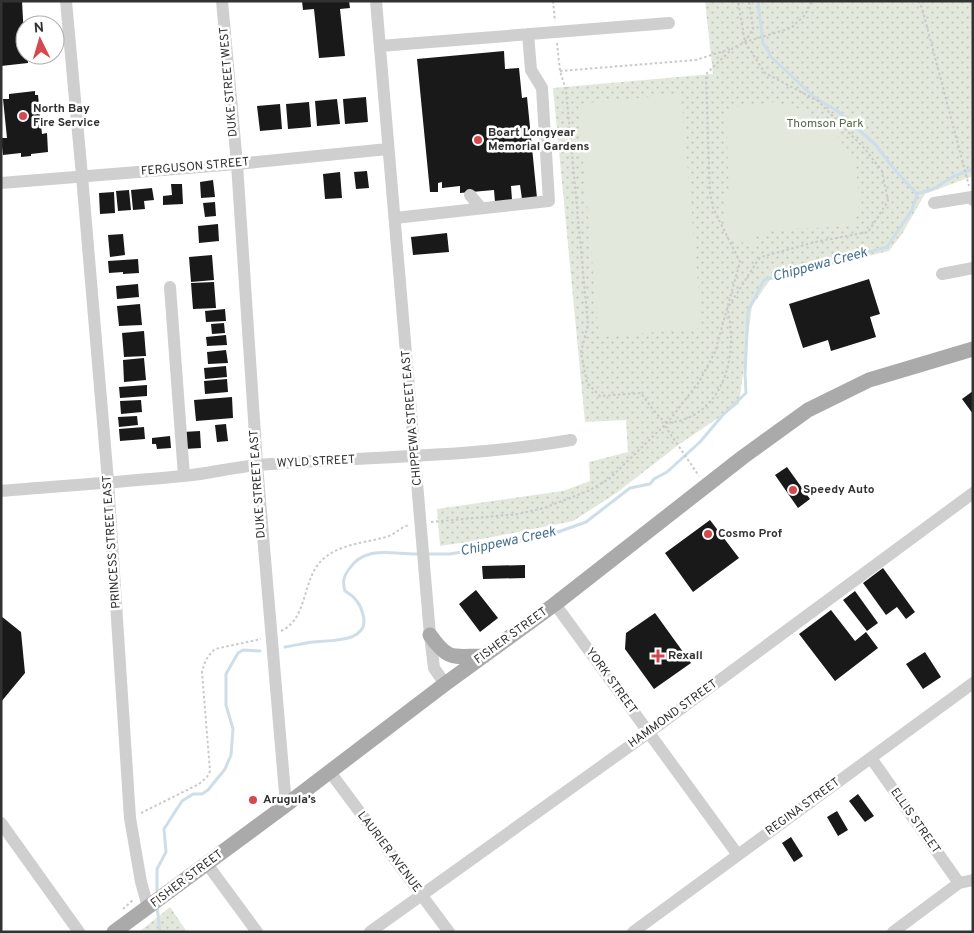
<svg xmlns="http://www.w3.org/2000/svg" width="974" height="933" font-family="Overpass,sans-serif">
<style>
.green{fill:url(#green-dots)}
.pitch{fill:#e2e8dc}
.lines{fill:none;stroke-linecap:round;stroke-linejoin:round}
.stream{stroke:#cedee8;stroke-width:3}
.building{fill:#191919}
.path{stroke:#c9c9c9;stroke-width:2;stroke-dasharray:2.5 2.5;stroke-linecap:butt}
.minor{stroke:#cfcfcf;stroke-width:12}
.major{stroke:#aaa;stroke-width:15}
.poi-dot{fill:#d4494f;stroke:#fff;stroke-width:2}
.labels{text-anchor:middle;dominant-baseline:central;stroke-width:5;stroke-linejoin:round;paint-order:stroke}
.street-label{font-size:12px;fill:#323232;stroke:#fff}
.poi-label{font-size:12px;font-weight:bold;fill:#323232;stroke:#fff;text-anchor:start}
.park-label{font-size:12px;fill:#546a43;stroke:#fff}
.water-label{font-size:14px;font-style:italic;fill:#47708d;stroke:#fff}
</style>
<defs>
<pattern id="green-dots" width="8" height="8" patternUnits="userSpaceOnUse" patternTransform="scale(1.25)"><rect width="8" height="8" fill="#e2e8dc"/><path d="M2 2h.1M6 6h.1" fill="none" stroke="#c2c7bd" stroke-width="1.8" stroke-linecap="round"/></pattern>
</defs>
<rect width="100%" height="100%" fill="#fff"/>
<!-- green -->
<path class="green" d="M705,1H973V176L925,194L902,234L889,251L770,280L752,306L739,404L681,443L615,494L573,521L467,542L440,546L437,509L563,491L590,481L589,462L628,452L626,420L585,422L553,88L713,74Z
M170,907L187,932H139Z"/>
<!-- pitch -->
<path class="pitch" d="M681,94L702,328L599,337L578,104Z
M775,102L807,111L834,131L855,162L860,201L854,226L768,230V235H754V244C723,243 723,223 724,198L729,195L726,110L736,107Z"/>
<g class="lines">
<!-- stream -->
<path class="stream" d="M917,194L935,188L954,176L973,169
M425,554H450L473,550L494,542L532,540L544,537L586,522L630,488L650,484L654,479L667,472L700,442L722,416L746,393L745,374L748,311L764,280L887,247L912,210L917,194L894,169L875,144L836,110L815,98L770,56L769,52L763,43L758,1
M285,647C294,646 303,643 313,642C329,640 371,643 363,615C361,605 354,596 345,591C342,581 344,576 349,569C366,544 394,555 419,554
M157,895V869L166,852L164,829L182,801L193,794H202L208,790L225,769L231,755L233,729L226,705V674L238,653L243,650L260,651
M157,906L160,932"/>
</g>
<!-- building -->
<path class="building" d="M1,1H22L25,55H27L28,63L1,66Z
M302,1H349L350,8L340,9L345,56L319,58L314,9L303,10Z
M504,51L505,69L519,68L522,98L527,97L537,198L522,199L520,185L511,186L512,200L495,202L494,190L460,193V186L442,188V182L438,183V192H430L417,59Z
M35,91V95H38L42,134L47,133L48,152L31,154V156L21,157V153L3,155L1,138H7L3,99H9V94Z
M366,97L368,122L345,124L343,99Z
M337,99L340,124L317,126L315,101Z
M309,102L311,127L288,129L286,104Z
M280,104L282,129L260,131L257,106Z
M367,171L369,188L356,189L354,172Z
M340,172L342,198L325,199L323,174Z
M213,180L215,197L201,198L200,182Z
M171,184H182L183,204L163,205V196L172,195Z
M152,188L154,200L144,201L145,209L133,210L131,190Z
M129,190L131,210L118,211L116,191Z
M114,192L115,213L100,214L99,193Z
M215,202L216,216L205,217L203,203Z
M218,224L219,241L199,243L198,226Z
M447,233L449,252L413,255L411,237Z
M123,234L125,255L110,257L108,235Z
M212,255L214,280L191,282L189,257Z
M138,259L139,273L123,274V272L109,273L108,261Z
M869,279L880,314L870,317L876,337L831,351L828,340L803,348L789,304Z
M214,282L216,308L193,309L191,283Z
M138,284L139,297L117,299L116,286Z
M140,304L142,325L119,326L117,306Z
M225,309L226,321L206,322L205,311Z
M224,323L225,333L212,334L211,324Z
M144,331L146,356L124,357L122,333Z
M226,335L227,345L207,346L206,337Z
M226,350L228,363L208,364L207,352Z
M144,358L146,380L124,382L123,360Z
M226,366L227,377L205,379L204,368Z
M227,379L228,392L205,394L204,381Z
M147,385V396L120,398L119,387Z
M973,391V414L962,399Z
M232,397L233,418L196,421L194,400Z
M141,400L142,412L121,414L120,401Z
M137,416L138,425L119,427L118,417Z
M226,424L228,441L217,442L215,425Z
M144,427L145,439L120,441L119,429Z
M200,431L201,448L184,449L183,432Z
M170,436L171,448L157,449L156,444H152V438Z
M787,467L810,499L798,508L775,475Z
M710,520L739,558L693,592L665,553Z
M525,565V578L483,579L482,566Z
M883,568L915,612L906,619L897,607L886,615L863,583Z
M476,590L498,618L480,632L459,604Z
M855,591L878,623L867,631L843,600Z
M831,610L855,641L866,632L878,648L835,681L799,634Z
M655,613L691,663L654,689L625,649L626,633Z
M1,616L21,632L25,673L1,702Z
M925,652L941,677L923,689L906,664Z
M858,794L874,816L865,822L849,801Z
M837,811L848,830L838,836L827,817Z
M791,837L803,856L794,862L782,843Z"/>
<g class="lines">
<!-- path -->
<path class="path" d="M553,1L555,21
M918,1L922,8L969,186
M745,42L753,29L749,1
M557,43L560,71L566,90L588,325L581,352L587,383L600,396L641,393C646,400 659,419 666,422C673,424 686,419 692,416C729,396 736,348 728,311
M560,71L696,60L730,49
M729,306L758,260L761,257L815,242L868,232L888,201L882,171L865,149L818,101L765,73L745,42L738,1
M665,426L699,476
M431,522L518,514L544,508L588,491L609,479L668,422L699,382L715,352L740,262L713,208L710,193L706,78L707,73L733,48L745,42L791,28L805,15L812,1
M281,631C308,619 302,579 322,560C339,544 364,543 386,537C394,535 401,527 409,525
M141,813L199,784L207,777L210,771L202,672C204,663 207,656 215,649L261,639
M123,909L134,899"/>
<!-- minor -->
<path class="minor" d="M66,1L82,176L108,481L130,818L141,882L148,907
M222,1L237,164L257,465L286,805
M376,1L430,635L434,668L445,684
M380,46L669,23
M1,183L237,164L388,149
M470,195L481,208
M934,203L972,197L973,200
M395,218L549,201L542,88L531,70L528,34
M942,274L973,268
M170,287L184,476
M1,491C62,486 122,482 183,476C208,474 233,467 258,465C362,456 468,458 571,440
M555,604L738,855
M871,758L959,883
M330,772L449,932
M1,823L79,932
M207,864L257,932
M370,932L648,733L973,493
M633,932L973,683
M893,932L959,883L973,880"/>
<!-- major -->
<path class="major" d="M430,635C449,662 453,656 484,656
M114,932L286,805L445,684L555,604L743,457L808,410L869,380L973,349"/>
</g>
<!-- markers -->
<g class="poi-dot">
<circle cx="23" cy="116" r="5"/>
<circle cx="478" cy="140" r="5"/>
<circle cx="793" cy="490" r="5"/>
<circle cx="708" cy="534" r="5"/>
<path d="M655.5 648.5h5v5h5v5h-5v5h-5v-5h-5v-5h5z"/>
<circle cx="253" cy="800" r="5"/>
</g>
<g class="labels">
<!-- street labels -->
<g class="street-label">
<text transform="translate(229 82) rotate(-95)">DUKE STREET WEST</text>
<text transform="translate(195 167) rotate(-5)">FERGUSON STREET</text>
<text transform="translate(412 418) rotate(-95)">CHIPPEWA STREET EAST</text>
<text transform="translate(316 462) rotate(-3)">WYLD STREET</text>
<text transform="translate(258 484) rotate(-94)">DUKE STREET EAST</text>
<text transform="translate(112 542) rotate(-94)">PRINCESS STREET EAST</text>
<text transform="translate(511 636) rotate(-36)">FISHER STREET</text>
<text transform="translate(611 681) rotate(54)">YORK STREET</text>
<text transform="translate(673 714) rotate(-36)">HAMMOND STREET</text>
<text transform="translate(803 807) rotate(-36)">REGINA STREET</text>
<text transform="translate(915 821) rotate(55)">ELLIS STREET</text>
<text transform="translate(389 852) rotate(53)">LAURIER AVENUE</text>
<text transform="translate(187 879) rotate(-37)">FISHER STREET</text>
</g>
<!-- poi labels -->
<g class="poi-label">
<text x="33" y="109">North Bay<tspan x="33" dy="14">Fire Service</tspan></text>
<text x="488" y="133">Boart Longyear<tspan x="488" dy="14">Memorial Gardens</tspan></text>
<text x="803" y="490">Speedy Auto</text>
<text x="718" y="534">Cosmo Prof</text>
<text x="668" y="656">Rexall</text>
<text x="263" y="800">Arugula’s</text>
</g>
<!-- park labels -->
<g class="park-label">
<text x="825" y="124">Thomson Park</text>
</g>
<!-- water labels -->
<g class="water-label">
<text transform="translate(820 265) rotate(-15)">Chippewa Creek</text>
<text transform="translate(508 542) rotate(-12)">Chippewa Creek</text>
</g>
</g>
<!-- border -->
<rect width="974" height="933" fill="none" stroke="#323232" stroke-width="5"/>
<!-- north arrow -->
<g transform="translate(40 40) rotate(355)"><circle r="24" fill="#ffffff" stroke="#adadad"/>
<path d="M0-4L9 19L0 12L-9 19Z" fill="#d4494f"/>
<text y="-8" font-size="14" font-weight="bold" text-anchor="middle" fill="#323232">N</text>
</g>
</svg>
